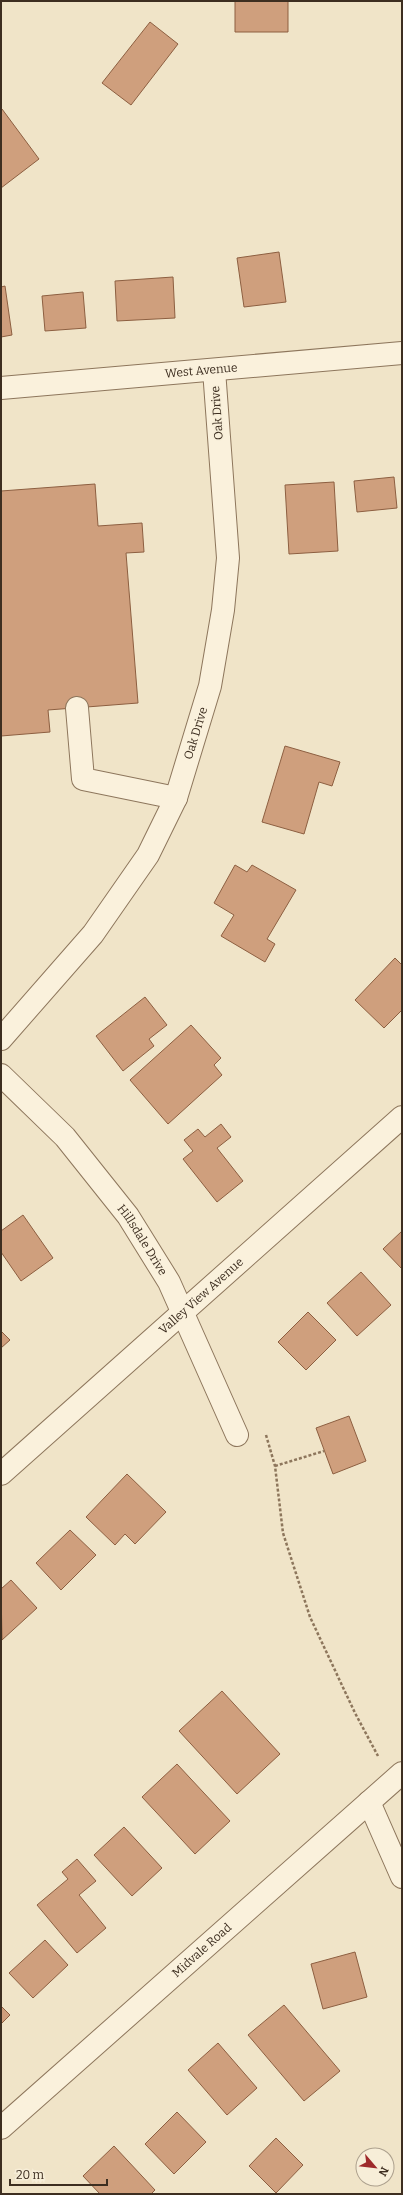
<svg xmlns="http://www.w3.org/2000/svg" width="403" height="2195" font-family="Bitter,serif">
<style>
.building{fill:#cf9f7d;stroke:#8d5f41}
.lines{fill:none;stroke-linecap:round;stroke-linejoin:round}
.minor-casing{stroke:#8d765c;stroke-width:24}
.path{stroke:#8d765c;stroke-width:2.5;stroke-dasharray:3 2;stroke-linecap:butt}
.minor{stroke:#faf1dc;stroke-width:22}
.labels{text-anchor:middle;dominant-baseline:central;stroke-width:3;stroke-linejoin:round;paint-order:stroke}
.street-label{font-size:12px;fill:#3d2e20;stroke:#f7eed8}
</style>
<rect width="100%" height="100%" fill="#f0e4c8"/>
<!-- building -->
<path class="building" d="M235,1H288V32H235Z
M150,22L178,44L131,105L102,83Z
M2,109L39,159L1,188V110Z
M279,252L286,302L244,307L237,258Z
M173,277L175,318L117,321L115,281Z
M5,286L12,335L1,337V287Z
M83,292L86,328L45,331L42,296Z
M394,477L397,508L357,512L354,481Z
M334,482L338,551L289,554L285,485Z
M95,484L98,526L142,523L144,552L126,553L138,703L48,710L50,732L1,736V491Z
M285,746L340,762L332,786L319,782L304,834L262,822Z
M235,865L247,872L252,865L296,890L267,939L275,944L265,962L221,936L234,915L214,903Z
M395,958L402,965V1010L384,1028L355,1000Z
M145,997L167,1025L149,1039L154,1046L123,1071L96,1036Z
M191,1025L221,1058L214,1065L222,1075L168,1124L130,1080Z
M221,1124L231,1137L217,1148L243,1181L217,1202L183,1159L193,1151L184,1140L198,1129L205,1137Z
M23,1215L53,1258L21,1281L1,1252V1231Z
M402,1231V1269L383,1249Z
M361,1272L391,1305L357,1336L327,1303Z
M308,1312L336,1340L306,1370L278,1342Z
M1,1331L10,1340L1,1348Z
M349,1416L366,1461L333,1474L316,1428Z
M127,1474L166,1512L135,1544L125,1534L115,1545L86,1517Z
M70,1530L96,1555L61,1590L36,1563Z
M11,1580L37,1608L2,1640L1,1589Z
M222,1691L280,1754L237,1794L179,1731Z
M177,1764L230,1821L195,1854L142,1797Z
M124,1827L162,1868L132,1896L94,1855Z
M77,1859L96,1881L79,1895L106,1928L77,1953L37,1905L68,1879L62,1872Z
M45,1940L68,1965L33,1998L9,1973Z
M355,1952L367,1997L323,2009L311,1964Z
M284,2005L340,2071L304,2101L248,2035Z
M1,2006L10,2015L1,2024Z
M218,2043L257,2088L227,2115L188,2070Z
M177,2112L206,2142L174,2174L145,2144Z
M276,2138L303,2165L276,2193L249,2166Z
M114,2146L155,2190L151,2194H100L83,2176Z"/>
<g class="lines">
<defs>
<g id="minor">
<path id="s1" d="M1,388L402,353"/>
<path d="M77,708L83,779L176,798"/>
<path id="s2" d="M1,1039L93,934L148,855L176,798L210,686L223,610L228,558L214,370"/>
<path id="s3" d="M1,1075L65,1137L128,1216L169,1282L237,1435"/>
<path id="s4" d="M1,1474L402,1117"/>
<path d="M369,1802L402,1877"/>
<path id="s5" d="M1,2128L402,1773"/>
</g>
</defs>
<!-- minor casing -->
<use href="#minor" class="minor-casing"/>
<!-- path -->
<path class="path" d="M266,1435L275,1466L283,1533L310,1617L355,1713L378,1756
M275,1466L324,1451"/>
<!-- minor -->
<use href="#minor" class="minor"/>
</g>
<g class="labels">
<!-- street labels -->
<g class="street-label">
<text stroke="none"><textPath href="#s1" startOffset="201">West Avenue</textPath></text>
<text transform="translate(217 413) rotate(-94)">Oak Drive</text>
<text stroke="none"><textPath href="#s2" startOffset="367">Oak Drive</textPath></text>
<text stroke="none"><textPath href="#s3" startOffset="218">Hillsdale Drive</textPath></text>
<text stroke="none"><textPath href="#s4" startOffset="268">Valley View Avenue</textPath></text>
<text stroke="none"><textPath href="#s5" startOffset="268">Midvale Road</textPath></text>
</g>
</g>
<!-- border -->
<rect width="403" height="2195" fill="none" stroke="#3d2e20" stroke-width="4"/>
<!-- north arrow -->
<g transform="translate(375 2167) rotate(118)"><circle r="19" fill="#f7eed8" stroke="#ada18e"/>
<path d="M0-3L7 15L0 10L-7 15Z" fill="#9e2a2b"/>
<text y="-6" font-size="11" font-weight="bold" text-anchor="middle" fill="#3d2e20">N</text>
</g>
<!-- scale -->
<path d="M10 2179v6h97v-6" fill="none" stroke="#3d2e20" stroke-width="2"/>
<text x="16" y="2179" font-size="12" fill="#3d2e20" stroke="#f7eed8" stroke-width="3" paint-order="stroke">20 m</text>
</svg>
